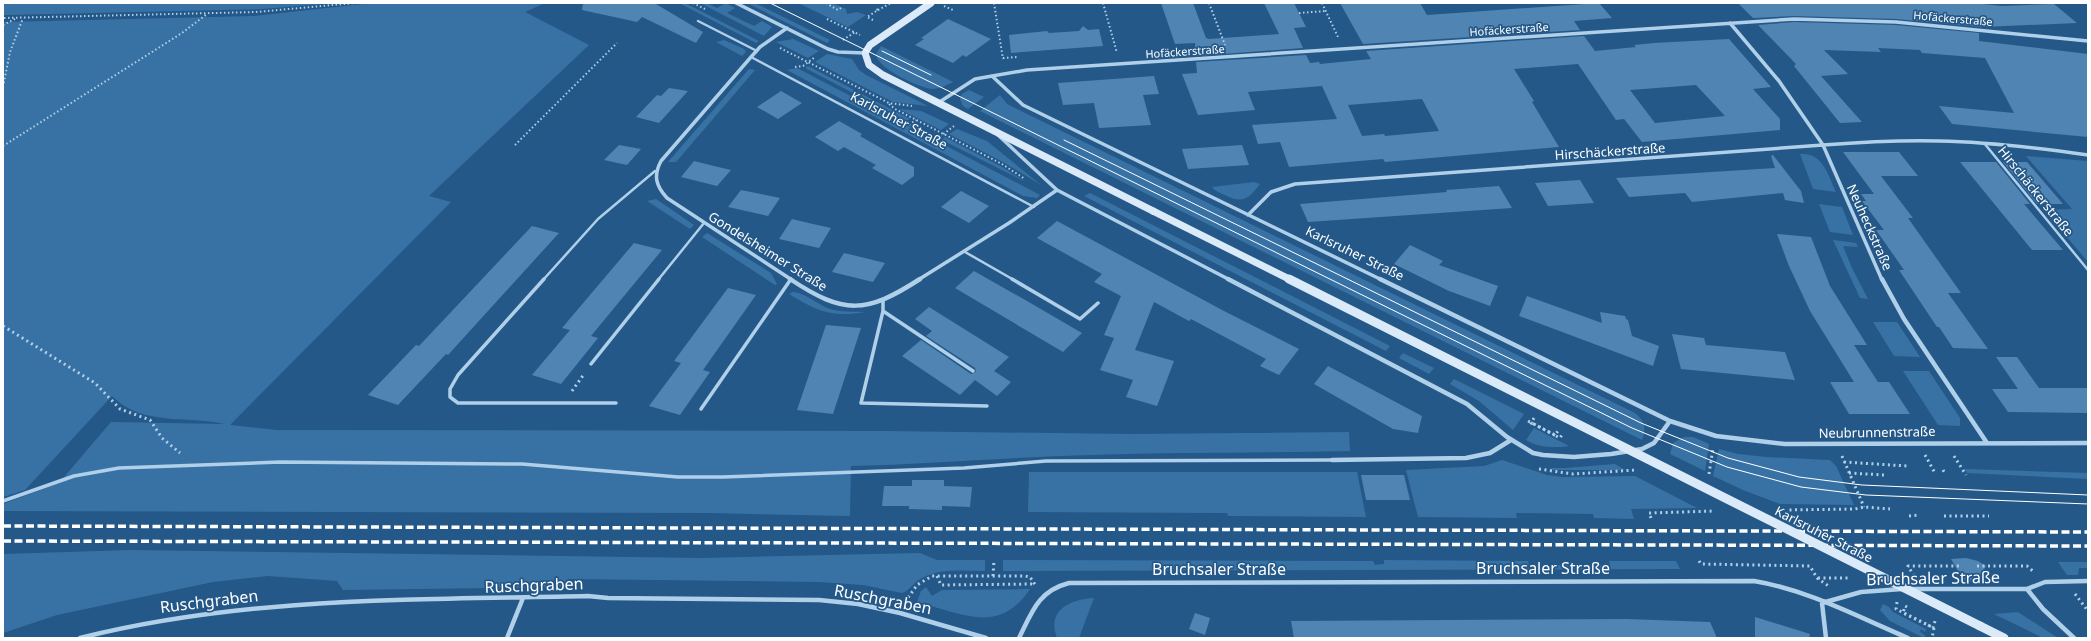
<svg xmlns="http://www.w3.org/2000/svg" width="2091" height="641" font-family="'Noto Sans',sans-serif">
<style>
.green{fill:#3872a5}
.building{fill:#5084b2;fill-rule:evenodd}
.lines{fill:none;stroke-linecap:round;stroke-linejoin:round}
.path-far1{stroke:#b0cfe9;stroke-width:2;stroke-dasharray:1.5 2.5;stroke-linecap:butt}
.path{stroke:#b0cfe9;stroke-width:3;stroke-dasharray:2 3.5;stroke-linecap:butt}
.lane-far1{stroke:#b0cfe9;stroke-width:2.5}
.lane{stroke:#b0cfe9;stroke-width:3.5}
.street-far1{stroke:#b0cfe9;stroke-width:3.5}
.street{stroke:#b0cfe9;stroke-width:4.5}
.secondary-far1{stroke:#dbeaf8;stroke-width:7}
.secondary{stroke:#dbeaf8;stroke-width:9}
.tram{stroke:#fff;stroke-width:1}
.rail{stroke:#fff;stroke-width:3.5;stroke-dasharray:8 3.5;stroke-linecap:butt}
.path-bridge{stroke:#b0cfe9;stroke-width:3;stroke-dasharray:2 3.5;stroke-linecap:butt}
.secondary-bridge-far1{stroke:#dbeaf8;stroke-width:7}
.secondary-bridge{stroke:#dbeaf8;stroke-width:9}
.labels{text-anchor:middle;dominant-baseline:central;stroke-width:3.5;stroke-linejoin:round;paint-order:stroke}
.far-street-label{font-size:11px;fill:#fff;stroke:#245888}
.street-label{font-size:13px;fill:#fff;stroke:#245888}
.near-street-label{font-size:16px;fill:#fff;stroke:#245888}
</style>
<rect width="100%" height="100%" fill="#245888"/>
<!-- green -->
<path class="green" d="M3,3H335L262,9L7,15H3Z
M372,3H545L525,12L589,45L429,196L451,202L230,425L277,430H317L884,431L1130,434L1349,432L1350,451C1263,453 1177,452 1090,455C1010,457 931,464 851,466L850,516L709,513L3,511V504L59,483L111,422L225,424C185,415 143,427 112,396L25,490L3,497V22L254,16Z
M679,3H685L759,41L756,43Z
M700,3H707L717,8L726,3L735,8L727,13L754,26L762,21L772,27L764,36Z
M747,3H755L830,40L827,43Z
M798,3H832L846,9L847,14L857,12L866,15L848,27Z
M793,39L819,51L808,58L776,42Z
M724,40L744,49L746,52L742,56L716,42Z
M881,46L953,82C947,85 940,89 932,89C920,88 876,68 876,54Z
M827,54L852,59L859,70L866,75L928,106L893,102L815,62Z
M808,66L910,119L907,121L805,68Z
M797,68L1023,186L1040,195L1037,198L1023,196L787,70Z
M749,69L755,70L676,162H668Z
M969,90L984,97L968,109L963,106L960,99L962,94Z
M1000,95L1007,104L1013,107L1633,412C1644,419 1647,427 1642,440L980,111Z
M899,109L921,111L949,124L941,130Z
M957,129L987,141L1041,185L1003,162L949,134Z
M945,137L1002,167L1026,182L942,140Z
M1800,154C1823,152 1828,175 1836,192L1813,189Z
M2026,156L2088,161V262L2044,210L2072,209Z
M1254,182L1260,184C1249,199 1242,204 1225,195C1220,193 1215,191 1212,187Z
M1090,193L1390,346L1386,351L1084,196Z
M656,199L694,225L690,229L647,201Z
M1819,204L1842,207L1853,235L1830,232Z
M707,233L771,273L777,284L775,285L702,237Z
M1833,240L1856,243L1858,247L1843,246L1852,268L1868,299L1860,298Z
M793,292C806,293 818,305 830,309C842,313 853,311 865,312C833,318 816,311 789,294Z
M1873,322H1897L1920,357L1894,356Z
M1403,353L1432,367L1434,368L1429,374L1399,358Z
M1903,371H1929L1960,418V426L1938,425Z
M1454,379L1524,414L1513,430L1479,401L1450,384Z
M1534,428L1569,446C1555,448 1538,448 1526,440Z
M1684,437H1693L1709,444L1705,471L1670,454L1673,443Z
M1719,449L1738,454L1766,457L1830,460L1836,466L1854,505L1780,504L1743,490L1713,476Z
M1502,460L1547,475L1563,477L1635,476L1697,508L1631,509L1634,519L1594,518L1593,514L1516,513L1517,518L1418,517L1406,470L1484,466Z
M1615,464L1625,470H1552L1551,468H1566Z
M1965,469L2088,473V479L1967,473Z
M1029,472H1357L1366,517L1228,516L1227,513H1216L1028,512Z
M131,550L702,558L920,553L937,560H985V571C963,571 942,568 922,578C914,582 910,590 902,593L863,585L819,582L568,579L564,587L343,590L337,581L268,576L213,582L57,615L3,633V554Z
M1003,560L1373,561L1375,565L1384,564V560L1528,561L1529,565H1610L1609,561H1676L1680,569L1003,571Z
M2058,562H2088V568H2079L2078,575H2067Z
M926,587L932,596L942,590L1030,589C999,636 961,613 917,602L921,591Z
M1094,598L1079,638H1057C1046,610 1071,599 1094,598Z
M1883,604L1889,607L1893,612L1926,629L1925,632L1921,629L1920,632L1925,635L1924,638L1890,621L1880,610Z
M2018,612L2058,638H2043L1994,614Z"/>
<!-- building -->
<path class="building" d="M583,3H657L656,4L703,32L696,43L642,17L637,22L582,10Z
M1161,3H1193L1206,38L1209,39L1279,34L1264,3H1294L1306,27L1294,28L1303,48L1196,56L1195,43L1175,44Z
M1340,3H1420L1427,15L1599,3L1612,18L1574,21L1580,30L1363,44Z
M1738,3H1974L2002,6L2054,4L2077,23L1982,27L1896,19L1794,16L1753,18Z
M948,19L991,39L966,57L963,55L953,63L915,45L924,39L921,38Z
M1794,22L1896,25L1979,33V41L2088,54V137L1952,124L1939,106L2014,113L1985,58L1922,53L1920,50L1878,48L1881,52L1824,50L1848,74L1821,76L1862,122L1840,123L1794,66L1796,64L1758,25Z
M1083,26L1088,30L1099,29L1103,46L1011,53L1009,35L1047,31L1049,33L1079,31Z
M1584,36L1595,51L1636,47L1634,45L1654,43L1729,39L1771,87L1753,89L1780,119V130L1642,142L1624,119L1616,120L1578,64L1514,69L1534,101L1532,102L1559,147L1385,162L1383,159L1289,167L1280,142L1258,144L1252,125L1337,119L1322,86L1248,92L1255,110L1198,115L1182,74L1197,73L1196,62L1306,55L1310,63L1319,62L1320,64L1371,59L1366,51ZM1696,85L1725,116L1655,123L1630,90ZM1422,99L1439,131L1385,136L1384,134L1362,136L1348,105Z
M1154,76L1159,94L1143,95L1151,125L1117,127L1099,128L1094,103L1063,105L1058,83Z
M669,88L688,91L659,123L636,117L657,95L661,96Z
M781,91L802,103L778,119L757,107Z
M839,121L862,134L860,136L914,167V176L902,185L872,168L876,165L844,147L838,151L815,137Z
M619,145L641,149L627,165L604,160Z
M1242,145L1249,165L1188,169L1182,149Z
M1843,152H1899L1918,176H1881L1913,218H1908L1961,293H1948L1988,349L1953,348L1939,327H1937L1899,270H1904L1876,230H1884L1862,201H1866L1861,194H1874Z
M1773,155L1801,191L1804,203L1785,200L1783,193L1692,202L1685,193L1629,197L1616,178L1775,168L1771,156Z
M694,161L714,166L731,170L717,186L681,177Z
M1960,162H1996L2030,204H2024L2063,250H2032Z
M2003,162H2027L2063,204H2037Z
M1580,180L1594,203L1548,206L1535,183Z
M1499,186L1512,208L1308,222L1300,204L1447,192L1446,190Z
M741,190L761,194L780,198L768,216L728,207Z
M961,191L989,206L969,223L941,207Z
M792,219L813,224L831,228L819,248L779,239Z
M1057,221L1224,311L1299,349L1279,375L1260,366L1266,359L1191,319L1189,321L1154,302L1135,350L1174,361L1157,406L1126,397L1133,380L1100,370L1114,338L1104,335L1121,296L1094,282L1102,274L1037,238Z
M532,226L559,233L448,355L446,354L398,405L368,395L416,345L419,346Z
M1777,234L1811,237L1830,286L1867,345H1854L1878,382H1889L1910,414H1849L1830,382H1854L1810,311L1789,266Z
M634,243L662,250L591,336L598,338L561,384L532,375L570,330L562,328Z
M1410,245L1443,261L1439,265L1498,286L1490,306L1449,291L1394,264Z
M844,253L865,258L885,263L873,282L832,272Z
M974,271L1027,301L1082,333L1063,352L955,288Z
M728,288L756,295L703,370L710,372L680,415L649,406L681,363L674,361Z
M1527,296L1602,323L1600,312L1625,316L1626,319L1628,320L1632,336L1659,346L1653,366L1519,316Z
M929,307L1009,357L994,371L1011,382L997,396L975,380L960,395L902,356L921,340L971,374L976,372L975,368L926,336L932,331L915,319Z
M826,325L861,328L833,414L797,410Z
M1672,334L1704,338L1706,345L1785,352L1795,380L1681,369Z
M1996,357H2017L2039,388H2088V413L2008,412L1992,389H2018Z
M1328,366L1422,416L1418,433L1393,429L1314,384Z
M1361,475H1404L1410,500H1366Z
M912,480H944V486L972,487L970,507L942,506V510L909,509V506H882L884,486H912Z
M1966,558L1978,561L1986,566L1977,581H1964L1951,559Z
M1195,613L1210,618L1205,635L1189,629Z
M1755,617L1810,634L1809,638H1755Z
M1627,619L1710,622L1717,638H1294L1291,621Z"/>
<g class="lines">
<!-- path-far1 -->
<path class="path-far1" d="M693,3L705,9
M826,3L838,10L842,7
M994,3L1003,59
M1103,3L1117,53
M1209,3L1225,45
M1322,3L1338,37
M944,6L953,10
M878,10L891,3
M1299,13L1326,11
M4,18L256,12L355,3
M827,19L860,35
M873,20L867,17L878,10L876,9
M3,25L15,19
M843,40L855,32
M780,48L889,103L912,106
M1003,58L1018,57
M795,67L803,66L815,57
M3,87L10,52L23,18
M889,104L895,109L1002,164L1025,179
M909,125L916,120
M937,139L954,126
M515,145L617,43
M3,146L182,33L207,14"/>
<!-- path -->
<path class="path" d="M3,326L95,383L120,409L150,420L162,438L180,453
M572,391L584,374
M1534,418L1531,423L1534,424
M1528,421L1555,435L1558,431
M1556,436L1560,438L1563,433
M1925,455L1935,473
M1842,456L1864,507
M1954,456L1966,475
M1844,462L1907,466
M1539,469L1573,474L1636,470
M1943,470L1945,474
M1849,473L1884,475
M1709,474L1713,448
M1784,510L1855,509L1864,507L1890,509
M1909,516L1920,515
M1944,516H1989
M1651,518L1649,513L1715,511
M1699,561L1701,564L1810,566L1817,578L1830,587
M1977,566H2027L2034,572
M937,576L941,585L1034,584
M993,576L994,560
M1914,576L1908,566H1959
M1818,578H1849
M2075,594L2088,611
M905,602L917,585L932,576H1025L1030,577L1036,586
M1907,607L1905,606L1903,613L1934,628L1932,638
M1928,625L1933,628L1935,621"/>
<!-- lane-far1 -->
<path class="lane-far1" d="M698,21L757,51
M751,57L1034,207
M1984,143L2088,270
M965,252L1014,280
M543,280L598,219L655,171
M658,280L704,223
M790,280L791,279"/>
<!-- lane -->
<path class="lane" d="M544,279L458,375L450,389V397L458,403H616
M1012,279L1080,319L1098,303
M883,301V311L973,371
M883,311L861,403L987,406
M591,364L659,279
M701,409L791,279
M3,501L74,476L119,468L280,462L522,464L678,477H723L964,468L1046,461L1332,460"/>
<!-- street-far1 -->
<path class="street-far1" d="M736,3L828,49L838,52L865,53
M1730,23L1779,81L1823,145L1882,280
M787,28L760,47L751,57L661,161C653,176 656,186 667,198L792,280
M992,76L1023,105L1382,280
M938,103L975,79L1027,70L1794,19L1896,22L2088,41
M998,135L1057,190L1230,280
M1248,215L1271,192L1295,184L1823,145C1862,142 1900,140 1939,141C1989,142 2039,148 2088,155
M918,280L1009,223L1057,190"/>
<!-- street -->
<path class="street" d="M790,279C844,315 866,314 920,279
M1228,279L1467,404L1507,437L1533,453L1543,455L1574,457L1611,454L1642,449L1654,443L1670,421
M1380,279L1670,421L1716,436L1785,444L2088,443
M1882,279L1904,319L1987,443
M1332,460L1466,458L1490,453L1511,440
M1912,589H2027L2045,582L2088,581
M2027,589L2043,609L2074,638
M1822,603L1861,592L1902,589
M1822,603L1826,638
M80,638C247,596 417,600 588,596L608,598L819,600L858,604L900,613L986,638
M507,638L523,598
M1019,638C1032,612 1038,591 1069,583L1754,581C1808,590 1858,617 1908,638"/>
<!-- secondary-far1 -->
<path class="secondary-far1" d="M931,3L870,45L865,53L869,65L883,75L1153,211"/>
<!-- secondary -->
<path class="secondary" d="M1980,626L2004,638"/>
<!-- tram -->
<path class="tram" d="M770,3L1632,428L1727,467L1801,487L1866,495L2088,504
M882,51L931,75
M1064,140L1641,423L1728,458L1799,477L1862,485L2088,495"/>
<!-- rail -->
<path class="rail" d="M3,526L2088,532
M3,541L2088,546"/>
<!-- path-bridge -->
<path class="path-bridge" d="M1534,424L1556,436
M1897,602L1896,609L1928,625"/>
<!-- secondary-bridge-far1 -->
<path class="secondary-bridge-far1" d="M1153,211L1291,280"/>
<!-- secondary-bridge -->
<path class="secondary-bridge" d="M1289,279L1980,626"/>
</g>
<g class="labels">
<!-- far-street labels -->
<g class="far-street-label">
<text transform="translate(1953 18) rotate(5)">Hofäckerstraße</text>
<text transform="translate(1509 29) rotate(-4)">Hofäckerstraße</text>
<text transform="translate(1185 51) rotate(-4)">Hofäckerstraße</text>
</g>
<!-- street labels -->
<g class="street-label">
<text transform="translate(899 120) rotate(28)">Karlsruher Straße</text>
<text transform="translate(1610 151) rotate(-4)">Hirschäckerstraße</text>
<text transform="translate(2036 191) rotate(51)">Hirschäckerstraße</text>
<text transform="translate(1870 227) rotate(66)">Neuheckstraße</text>
<text transform="translate(768 251) rotate(32)">Gondelsheimer Straße</text>
<text transform="translate(1355 253) rotate(26)">Karlsruher Straße</text>
<text transform="translate(1877 432) rotate(-1)">Neubrunnenstraße</text>
<text transform="translate(1824 534) rotate(27)">Karlsruher Straße</text>
</g>
<!-- near-street labels -->
<g class="near-street-label">
<text x="1543" y="568">Bruchsaler Straße</text>
<text x="1219" y="569">Bruchsaler Straße</text>
<text transform="translate(1933 578) rotate(-1)">Bruchsaler Straße</text>
<text transform="translate(534 585) rotate(-2)">Ruschgraben</text>
<text transform="translate(883 599) rotate(11)">Ruschgraben</text>
<text transform="translate(209 601) rotate(-7)">Ruschgraben</text>
</g>
</g>
<!-- border -->
<rect width="2091" height="641" fill="none" stroke="#ffffff" stroke-width="8"/>
</svg>
